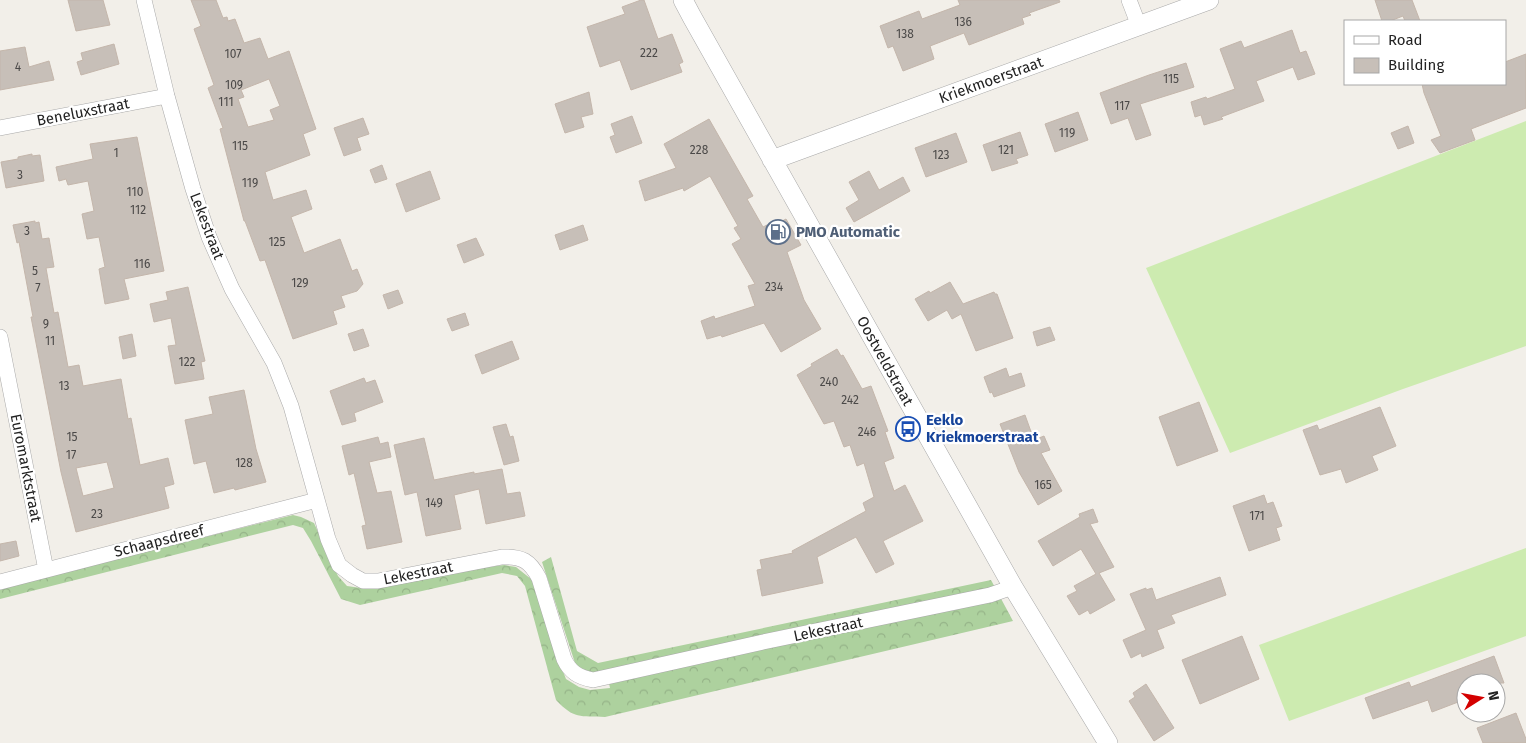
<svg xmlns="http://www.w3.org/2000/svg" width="1526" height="743" font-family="'Fira Sans',sans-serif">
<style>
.grass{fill:#cdebb0}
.forest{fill:url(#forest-crowns)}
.building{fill:#c7bfb8;stroke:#c4b6ab;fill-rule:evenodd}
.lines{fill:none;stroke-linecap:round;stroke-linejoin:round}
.minor-casing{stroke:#a9a9a9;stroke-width:16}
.tertiary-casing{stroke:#a9a9a9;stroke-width:20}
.minor{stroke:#fff;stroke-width:15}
.tertiary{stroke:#fff;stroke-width:19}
.labels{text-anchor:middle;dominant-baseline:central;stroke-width:4.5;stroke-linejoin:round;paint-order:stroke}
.number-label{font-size:12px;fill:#4b4948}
.street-label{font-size:15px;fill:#222;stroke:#fff}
.service-label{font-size:15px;font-weight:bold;fill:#4e5e75;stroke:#fff;text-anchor:start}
.transit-label{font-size:15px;font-weight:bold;fill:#164399;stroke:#fff;text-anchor:start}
</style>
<defs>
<pattern id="forest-crowns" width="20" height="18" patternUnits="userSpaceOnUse" patternTransform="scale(1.25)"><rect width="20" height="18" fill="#add19e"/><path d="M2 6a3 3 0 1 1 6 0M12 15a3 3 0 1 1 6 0" fill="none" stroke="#95b388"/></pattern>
</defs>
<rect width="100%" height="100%" fill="#f2efe9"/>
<!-- grass -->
<path class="grass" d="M1526,121V346L1403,389L1230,453L1146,268Z
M1526,548V636L1289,721L1259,645Z"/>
<!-- forest -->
<path class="forest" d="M293,515L301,517L314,523L338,576L347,586L368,589L472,569L504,565L516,567L531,579L536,590L555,651L566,679L579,687L590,690L610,688L607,674C593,677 585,673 575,663L542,562L551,557L577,651L598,663L991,580L1013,621L605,717C580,716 574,719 556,700L525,586L517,576L502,573L360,605L341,599L311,541L303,528L293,525L0,599V588Z"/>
<!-- building -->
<path class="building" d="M68,0H103L110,25L76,31Z
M191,0H216L223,18L227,17L228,21L235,19L244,43L260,38L268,59L289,51L316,129L303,134L310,155L265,172L273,200L306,190L312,209L291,217L304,253L340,239L352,271L357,269L363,284L357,291L341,296L345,307L333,311L337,324L293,339L265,260L260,261L245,221H244L220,129L223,128L208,88L214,85L194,29L201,26ZM269,79L280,106L270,110L274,120L248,127L238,99L244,97L241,90Z
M641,0H644L658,39L672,34L683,62L679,64L682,72L631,90L620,60L600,67L587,27L625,14L622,7Z
M958,0H1059L1060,2L1029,13L1031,15L1022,18L1024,24L969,45L964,33L930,46L934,59L903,71L893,46L888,48L880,26L919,11L922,19L960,5Z
M1375,0H1412L1420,21H1405L1403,16L1390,21H1382Z
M1292,30L1300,53L1306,51L1315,74L1298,80L1293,67L1256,81L1264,101L1221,117L1223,119L1204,125L1201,115L1195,117L1191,102L1206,97L1207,99L1235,89L1220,49L1241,41L1244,48Z
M114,44L119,64L81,75L77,62L83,60L81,53Z
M25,47L29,67L49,61L54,80L0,90V51Z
M1526,54V108L1471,129L1475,140L1440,153L1431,140L1441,136L1424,93L1422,84H1505V62Z
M1186,63L1194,87L1140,104L1151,135L1136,140L1128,118L1111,124L1100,93L1149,75Z
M589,92L593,114L581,117L584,127L565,133L555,104Z
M1078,112L1088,140L1055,152L1045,124Z
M632,116L642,143L616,153L610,137L615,135L611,124Z
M363,118L369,134L357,138L361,150L344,156L334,128Z
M709,119L753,196L747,199L763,227L767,225L769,228L786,219L801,245L787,252L804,300L821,329L781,352L764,323L722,337L721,335L707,339L701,321L714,316L715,319L755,306L748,286L755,284L732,244L741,239L734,228L738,226L710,176L684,191L683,188L645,201L639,181L676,168L664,144Z
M1408,126L1414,143L1398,149L1391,133Z
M1020,132L1028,155L1016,159L1018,163L992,171L983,145Z
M956,133L967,162L926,177L915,148Z
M137,137L164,271L124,279L129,299L105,304L99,269L105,267L99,237L87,239L82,214L94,211L88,181L68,185L66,179L59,181L56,167L93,159L90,144Z
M32,154V156L40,155L44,181L6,188L1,162L18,159V157Z
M382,165L387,179L375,183L370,170Z
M430,171L440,199L406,212L396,184Z
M869,171L879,190L903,177L910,191L854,222L846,208L859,200L849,182Z
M35,221V223L39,222L42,239L49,238L54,267L46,268L54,313L58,312L68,367L79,365L83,386L121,379L128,419L131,418L140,465L168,458L174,484L164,487L169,508L76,532L61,472L31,317H33L19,242L17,243L13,225ZM107,462L114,488L83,496L76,468Z
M583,225L588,240L560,250L555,235Z
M476,238L484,255L464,263L457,245Z
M950,282L963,304L994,292L995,294H997L1013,338L976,351L961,314L952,319L947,310L928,321L915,299L929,291L930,293Z
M188,287L205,361L201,362L204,379L175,384L168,346L176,345L171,318L154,322L150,304L168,300L166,292Z
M398,290L403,303L388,309L383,295Z
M465,313L469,325L452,331L447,319Z
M1050,327L1055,340L1037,346L1033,332Z
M363,329L369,346L354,351L348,334Z
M132,334L136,356L123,359L119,337Z
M512,341L519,359L482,374L475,355Z
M837,349L841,356L843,355L847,362L862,389L871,386L888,431L885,432L894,458L884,462L894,491L905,485L923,521L883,541L894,564L876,573L856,537L817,557L823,583L762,596L757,570L762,569L760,560L793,553L792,551L866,511L863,503L874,497L864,463L857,466L850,445L844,447L834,421L824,424L797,375L812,366L811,364Z
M1006,368L1009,377L1021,373L1025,386L994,397L992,392L990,393L984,377Z
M364,378L366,383L375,380L383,402L354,413L356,421L342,425L330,391Z
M244,390L256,449L266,482L235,490L234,488L214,493L206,461L194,464L185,420L213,414L209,397Z
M1199,402L1218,451L1177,466L1159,417Z
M1380,407L1396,446L1372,456L1378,470L1346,483L1341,469L1320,475L1303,430L1317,425L1319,430Z
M1025,415L1034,440L1044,436L1050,450L1041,453L1062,491L1038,505L1019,472L1000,424Z
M506,424L510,437L513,436L519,461L504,465L493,427Z
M378,437L380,444L388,442L391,457L369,462L377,493L391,491L402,542L367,549L362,526L366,525L354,473L349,475L342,446Z
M424,438L434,480L474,472V474L502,469L507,494L520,492L525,516L486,524L479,489L454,495L461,529L426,536L417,492L405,495L394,445Z
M1264,495L1267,504L1273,502L1282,526L1276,528L1280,540L1249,551L1233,506Z
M1093,509L1098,522L1090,524L1114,567L1099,573L1115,600L1090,614L1088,610L1079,615L1067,596L1077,591L1074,586L1096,574L1081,549L1053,566L1038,541L1080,517L1079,514Z
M16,541L19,556L0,561V544Z
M1220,577L1226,595L1171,615L1175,623L1157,630L1164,648L1142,657L1141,653L1131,658L1123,640L1146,630L1130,594L1146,588V590L1152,588L1156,600Z
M1242,636L1259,679L1200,704L1182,660Z
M1494,656L1504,683H1466V699L1432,712L1428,700L1373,719L1365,698L1409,682L1411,687Z
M1146,684L1174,728L1154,741L1129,701L1135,697L1133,693Z
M1516,713L1526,739V743H1483L1477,728Z"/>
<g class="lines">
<defs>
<path id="minor" d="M144,0L167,96L193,189L209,237L232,289L274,363L291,406L328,539L339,565L352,575L363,581H378L502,557C522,556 530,561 539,578L564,659C570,672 578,677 593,680L763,642L990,595L1013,587
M1129,0L1139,26
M0,128L167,96
M0,337L46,570
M0,582L317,500"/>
<path id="tertiary" d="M683,0L692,17L1013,587L1108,743
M772,160L1209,0"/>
</defs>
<!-- minor casing -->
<use href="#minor" class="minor-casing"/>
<!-- tertiary casing -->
<use href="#tertiary" class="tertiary-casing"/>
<!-- minor -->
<use href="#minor" class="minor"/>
<!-- tertiary -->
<use href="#tertiary" class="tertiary"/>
</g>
<!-- icons -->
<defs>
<symbol id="fuel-ring" viewBox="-11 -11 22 22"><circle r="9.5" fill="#fff" stroke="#5c6f8a" stroke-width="1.5"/><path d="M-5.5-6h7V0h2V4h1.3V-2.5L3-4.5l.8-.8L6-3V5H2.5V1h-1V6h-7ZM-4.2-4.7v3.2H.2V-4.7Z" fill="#5c6f8a"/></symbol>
<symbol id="bus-ring" viewBox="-11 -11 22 22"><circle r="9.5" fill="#fff" stroke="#1a4fb4" stroke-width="1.5"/><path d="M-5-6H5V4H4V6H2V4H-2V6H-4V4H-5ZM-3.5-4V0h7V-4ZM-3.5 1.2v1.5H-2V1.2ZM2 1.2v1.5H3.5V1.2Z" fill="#1a4fb4"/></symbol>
</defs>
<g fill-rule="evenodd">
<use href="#fuel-ring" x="764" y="218" width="28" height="28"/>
<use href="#bus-ring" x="894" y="415" width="28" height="28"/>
</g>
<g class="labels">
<!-- number labels -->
<g class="number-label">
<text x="963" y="22">136</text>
<text x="905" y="34">138</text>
<text x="649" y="53">222</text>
<text x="233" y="54">107</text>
<text x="18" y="67">4</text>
<text x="1171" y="79">115</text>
<text x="234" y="85">109</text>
<text x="226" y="102">111</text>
<text x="1122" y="106">117</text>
<text x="1067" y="133">119</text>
<text x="240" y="146">115</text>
<text x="699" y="150">228</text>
<text x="1006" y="150">121</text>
<text x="116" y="153">1</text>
<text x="941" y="155">123</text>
<text x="20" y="175">3</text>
<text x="250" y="183">119</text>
<text x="135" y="192">110</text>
<text x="138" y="210">112</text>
<text x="27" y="231">3</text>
<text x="277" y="242">125</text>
<text x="142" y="264">116</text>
<text x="35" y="271">5</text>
<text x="300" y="283">129</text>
<text x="774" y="287">234</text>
<text x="38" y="288">7</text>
<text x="46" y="324">9</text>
<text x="50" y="341">11</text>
<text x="187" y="362">122</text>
<text x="829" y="382">240</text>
<text x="64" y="386">13</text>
<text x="850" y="400">242</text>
<text x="867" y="432">246</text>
<text x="72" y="437">15</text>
<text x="71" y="455">17</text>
<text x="244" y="463">128</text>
<text x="1043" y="485">165</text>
<text x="434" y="503">149</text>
<text x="97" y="514">23</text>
<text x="1257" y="516">171</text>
</g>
<!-- street labels -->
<g class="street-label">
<text transform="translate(991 80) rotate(-20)">Kriekmoerstraat</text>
<text transform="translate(83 112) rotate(-11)">Beneluxstraat</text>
<text transform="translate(207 226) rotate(69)">Lekestraat</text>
<text transform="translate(885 361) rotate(61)">Oostveldstraat</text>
<text transform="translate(26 468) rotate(79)">Euromarktstraat</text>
<text transform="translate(159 541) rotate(-14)">Schaapsdreef</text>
<text transform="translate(418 573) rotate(-11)">Lekestraat</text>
<text transform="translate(828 629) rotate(-12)">Lekestraat</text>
</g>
<!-- service labels -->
<g class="service-label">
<text x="796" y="232">PMO Automatic</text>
</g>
<!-- transit labels -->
<g class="transit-label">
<text x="926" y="420">Eeklo<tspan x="926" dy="17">Kriekmoerstraat</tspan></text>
</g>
</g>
<!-- legend -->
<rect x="1344" y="20" width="162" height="65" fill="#ffffff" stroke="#a7a7a7"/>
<rect x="1354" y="36" width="25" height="8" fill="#ffffff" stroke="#a7a7a7"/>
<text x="1388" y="45" font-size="15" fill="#222222">Road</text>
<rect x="1354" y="58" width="25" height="15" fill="#c7bfb8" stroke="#a7a7a7"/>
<text x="1388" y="70" font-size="15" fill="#222222">Building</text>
<!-- north arrow -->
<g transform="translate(1481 698) rotate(79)"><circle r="24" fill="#ffffff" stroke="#a7a7a7"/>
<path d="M0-4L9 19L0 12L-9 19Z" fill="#d40000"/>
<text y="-8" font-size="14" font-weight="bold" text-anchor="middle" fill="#222222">N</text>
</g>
</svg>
